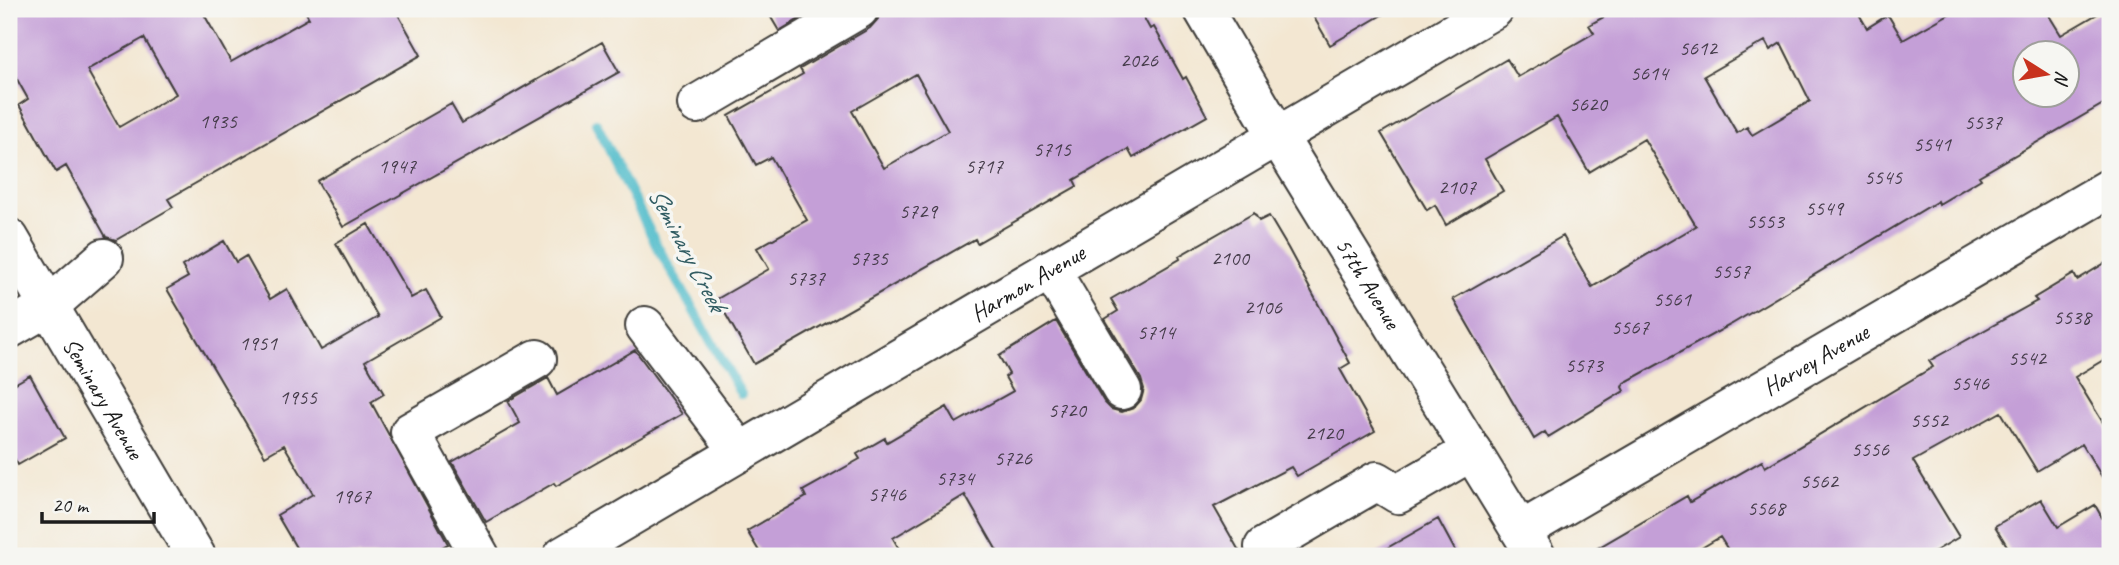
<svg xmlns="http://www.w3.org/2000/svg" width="2119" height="565" font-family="Caveat,sans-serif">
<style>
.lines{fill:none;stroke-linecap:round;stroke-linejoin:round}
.stream{stroke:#50bcca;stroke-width:10}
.building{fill:#c49fd7;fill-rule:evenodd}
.minor-casing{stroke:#3c3a37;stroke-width:42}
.minor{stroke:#fff;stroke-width:38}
.labels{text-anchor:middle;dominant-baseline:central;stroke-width:7;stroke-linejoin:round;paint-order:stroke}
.number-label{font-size:21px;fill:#463d4b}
.street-label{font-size:24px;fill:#1c1c1c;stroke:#f6f6f2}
.water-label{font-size:26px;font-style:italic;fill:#315c62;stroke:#f6f6f2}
</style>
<rect width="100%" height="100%" fill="#f6f6f2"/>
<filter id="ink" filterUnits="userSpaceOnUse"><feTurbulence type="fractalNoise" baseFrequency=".0143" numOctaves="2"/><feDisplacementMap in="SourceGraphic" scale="14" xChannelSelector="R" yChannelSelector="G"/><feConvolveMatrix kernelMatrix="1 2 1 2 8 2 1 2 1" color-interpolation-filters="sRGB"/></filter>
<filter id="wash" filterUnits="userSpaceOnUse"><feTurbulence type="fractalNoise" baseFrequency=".00686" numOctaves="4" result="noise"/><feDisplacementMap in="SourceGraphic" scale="28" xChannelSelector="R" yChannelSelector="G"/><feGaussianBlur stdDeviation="1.57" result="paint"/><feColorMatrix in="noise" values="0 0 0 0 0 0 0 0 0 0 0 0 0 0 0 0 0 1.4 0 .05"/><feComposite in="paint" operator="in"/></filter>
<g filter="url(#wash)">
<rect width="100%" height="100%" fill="#f3e7d2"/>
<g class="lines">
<!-- stream -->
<path class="stream" d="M546,9L547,10
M596,123L656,244L741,394"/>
</g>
<g id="blocks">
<!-- building -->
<path class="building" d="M9,9H201L231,62L309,18L304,9H395L421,55L168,199L173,207L116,240L106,237L66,166L56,172L19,105L28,99L9,65ZM144,38L176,94L119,127L87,70Z
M766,9H816L779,31Z
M881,9H1139L1150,29L1154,27L1183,79L1186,77L1207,116L1133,158L1128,149L1074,180L1077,186L977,243L975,239L754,364L717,299L769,269L757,248L807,220L771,157L756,165L729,116L803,74L800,69L870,28L878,19ZM916,74L948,131L884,168L852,111Z
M1309,9H1392L1330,45Z
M1618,9H1856L1867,28L1888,15L1903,40L1958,9H2045L2061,35L2106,9H2110V100L1979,176L1981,179L1939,204L1938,201L1732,324L1624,383L1622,387L1624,391L1548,437L1545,432L1534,439L1453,299L1563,236L1592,287L1696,226L1644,139L1589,172L1557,117L1485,159L1503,191L1446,225L1435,205L1427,210L1381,133L1507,59L1518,77L1594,33L1589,25ZM1765,41L1770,50L1781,43L1810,101L1752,135L1747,127L1737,133L1704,76ZM2025,52H2067V94H2025Z
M602,42L619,72L343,227L317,181L451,104L462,123Z
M1254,213L1259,221L1269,216L1288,248L1350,363L1340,369L1375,431L1297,476L1291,467L1214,507L1242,556H1000L965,495L893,538L903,556H762L747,531L806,497L803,491L860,459L857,454L885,438L887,442L947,407L956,423L1013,391L1005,377L1009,374L999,356L1056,321L1104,402L1111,409L1122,412L1134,408L1141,400L1144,389L1141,379L1105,319L1118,311L1111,299L1180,259L1179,256Z
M368,224L411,298L426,290L441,317L365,361L384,394L371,402L448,544L426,556H301L277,515L313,494L284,445L265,456L167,289L188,277L182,266L224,241L236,262L246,256L270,299L287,289L321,350L378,317L336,243Z
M2110,260V356L2075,377L2110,434V490L2082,444L2037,471L2001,412L1913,461L1959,537L1927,556H1732L1720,537L1688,556H1584L1687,496L1690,502L1762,461L1765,467L1933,367L1929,361L2037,301L2034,298L2074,274L2077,280Z
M635,350L682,414L556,486L554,483L486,522L452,462L520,423L508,401L548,378L557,395Z
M30,375L65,438L18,465L9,449V387Z
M2041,499L2058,527L2095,505L2110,532V556H2008L2012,554L1995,526Z
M1438,519L1458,556H1373Z"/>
</g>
</g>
<g filter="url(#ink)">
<use href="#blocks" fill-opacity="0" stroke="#3c3a37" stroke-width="2"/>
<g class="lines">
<defs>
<g id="minor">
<path id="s1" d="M1203,9L1277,135L1536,556"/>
<path d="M697,104L859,9"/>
<path id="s2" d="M9,238L196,556"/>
<path d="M1050,269L1122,390"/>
<path d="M645,326L740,452"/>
<path d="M9,329L49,306L104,258"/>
<path id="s3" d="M1521,531L2110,188"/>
<path d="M1264,547L1377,481L1398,494L1472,451"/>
<path d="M480,556L410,432L537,359"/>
<path id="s4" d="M563,556L1494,9"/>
</g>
</defs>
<!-- minor casing -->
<use href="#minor" class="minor-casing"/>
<!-- minor -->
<use href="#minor" class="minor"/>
</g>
</g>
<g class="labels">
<!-- number labels -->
<g class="number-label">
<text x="1698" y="48">5612</text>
<text x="1139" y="60">2026</text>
<text x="1649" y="73">5614</text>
<text x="1588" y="104">5620</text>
<text x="218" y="121">1935</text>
<text x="1983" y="122">5537</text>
<text x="1932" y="144">5541</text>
<text x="1052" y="149">5715</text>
<text x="397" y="166">1947</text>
<text x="984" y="166">5717</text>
<text x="1883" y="177">5545</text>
<text x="1457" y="187">2107</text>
<text x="1824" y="208">5549</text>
<text x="918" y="211">5729</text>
<text x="1765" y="221">5553</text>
<text x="869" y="258">5735</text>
<text x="1230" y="258">2100</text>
<text x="1731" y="271">5557</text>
<text x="806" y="278">5737</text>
<text x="1672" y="299">5561</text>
<text x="1263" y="307">2106</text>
<text x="2072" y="317">5538</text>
<text x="1630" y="327">5567</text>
<text x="1156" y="332">5714</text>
<text x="258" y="343">1951</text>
<text x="2027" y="358">5542</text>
<text x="1584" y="365">5573</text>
<text x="1970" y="383">5546</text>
<text x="298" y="397">1955</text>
<text x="1067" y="410">5720</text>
<text x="1929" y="420">5552</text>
<text x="1324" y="433">2120</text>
<text x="1870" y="449">5556</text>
<text x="1013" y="458">5726</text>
<text x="955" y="478">5734</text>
<text x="1819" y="481">5562</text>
<text x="887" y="494">5746</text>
<text x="352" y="496">1967</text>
<text x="1766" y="508">5568</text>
</g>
<!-- street labels -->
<g class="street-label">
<text stroke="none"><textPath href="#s4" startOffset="539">Harmon Avenue</textPath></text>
<text stroke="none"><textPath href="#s1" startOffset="320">57th Avenue</textPath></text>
<text stroke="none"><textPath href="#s3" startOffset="341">Harvey Avenue</textPath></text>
<text stroke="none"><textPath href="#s2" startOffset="186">Seminary Avenue</textPath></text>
</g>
<!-- water labels -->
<g class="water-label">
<text transform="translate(687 249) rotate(62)">Seminary Creek</text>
</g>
</g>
<!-- margin -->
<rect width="2119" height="565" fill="none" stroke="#f6f6f2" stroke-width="35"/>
<!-- north arrow -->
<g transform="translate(2046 74) rotate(101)"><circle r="33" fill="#f6f6f2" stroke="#9f9f9c" stroke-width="2"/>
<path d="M0-5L12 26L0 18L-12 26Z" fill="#c8321e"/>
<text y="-10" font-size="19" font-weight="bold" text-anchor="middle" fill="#1c1c1c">N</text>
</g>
<!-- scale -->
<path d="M42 512v10h112v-10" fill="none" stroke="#1c1c1c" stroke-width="3.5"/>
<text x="52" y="512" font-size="21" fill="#1c1c1c" stroke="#f6f6f2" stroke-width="5" paint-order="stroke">20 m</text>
</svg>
